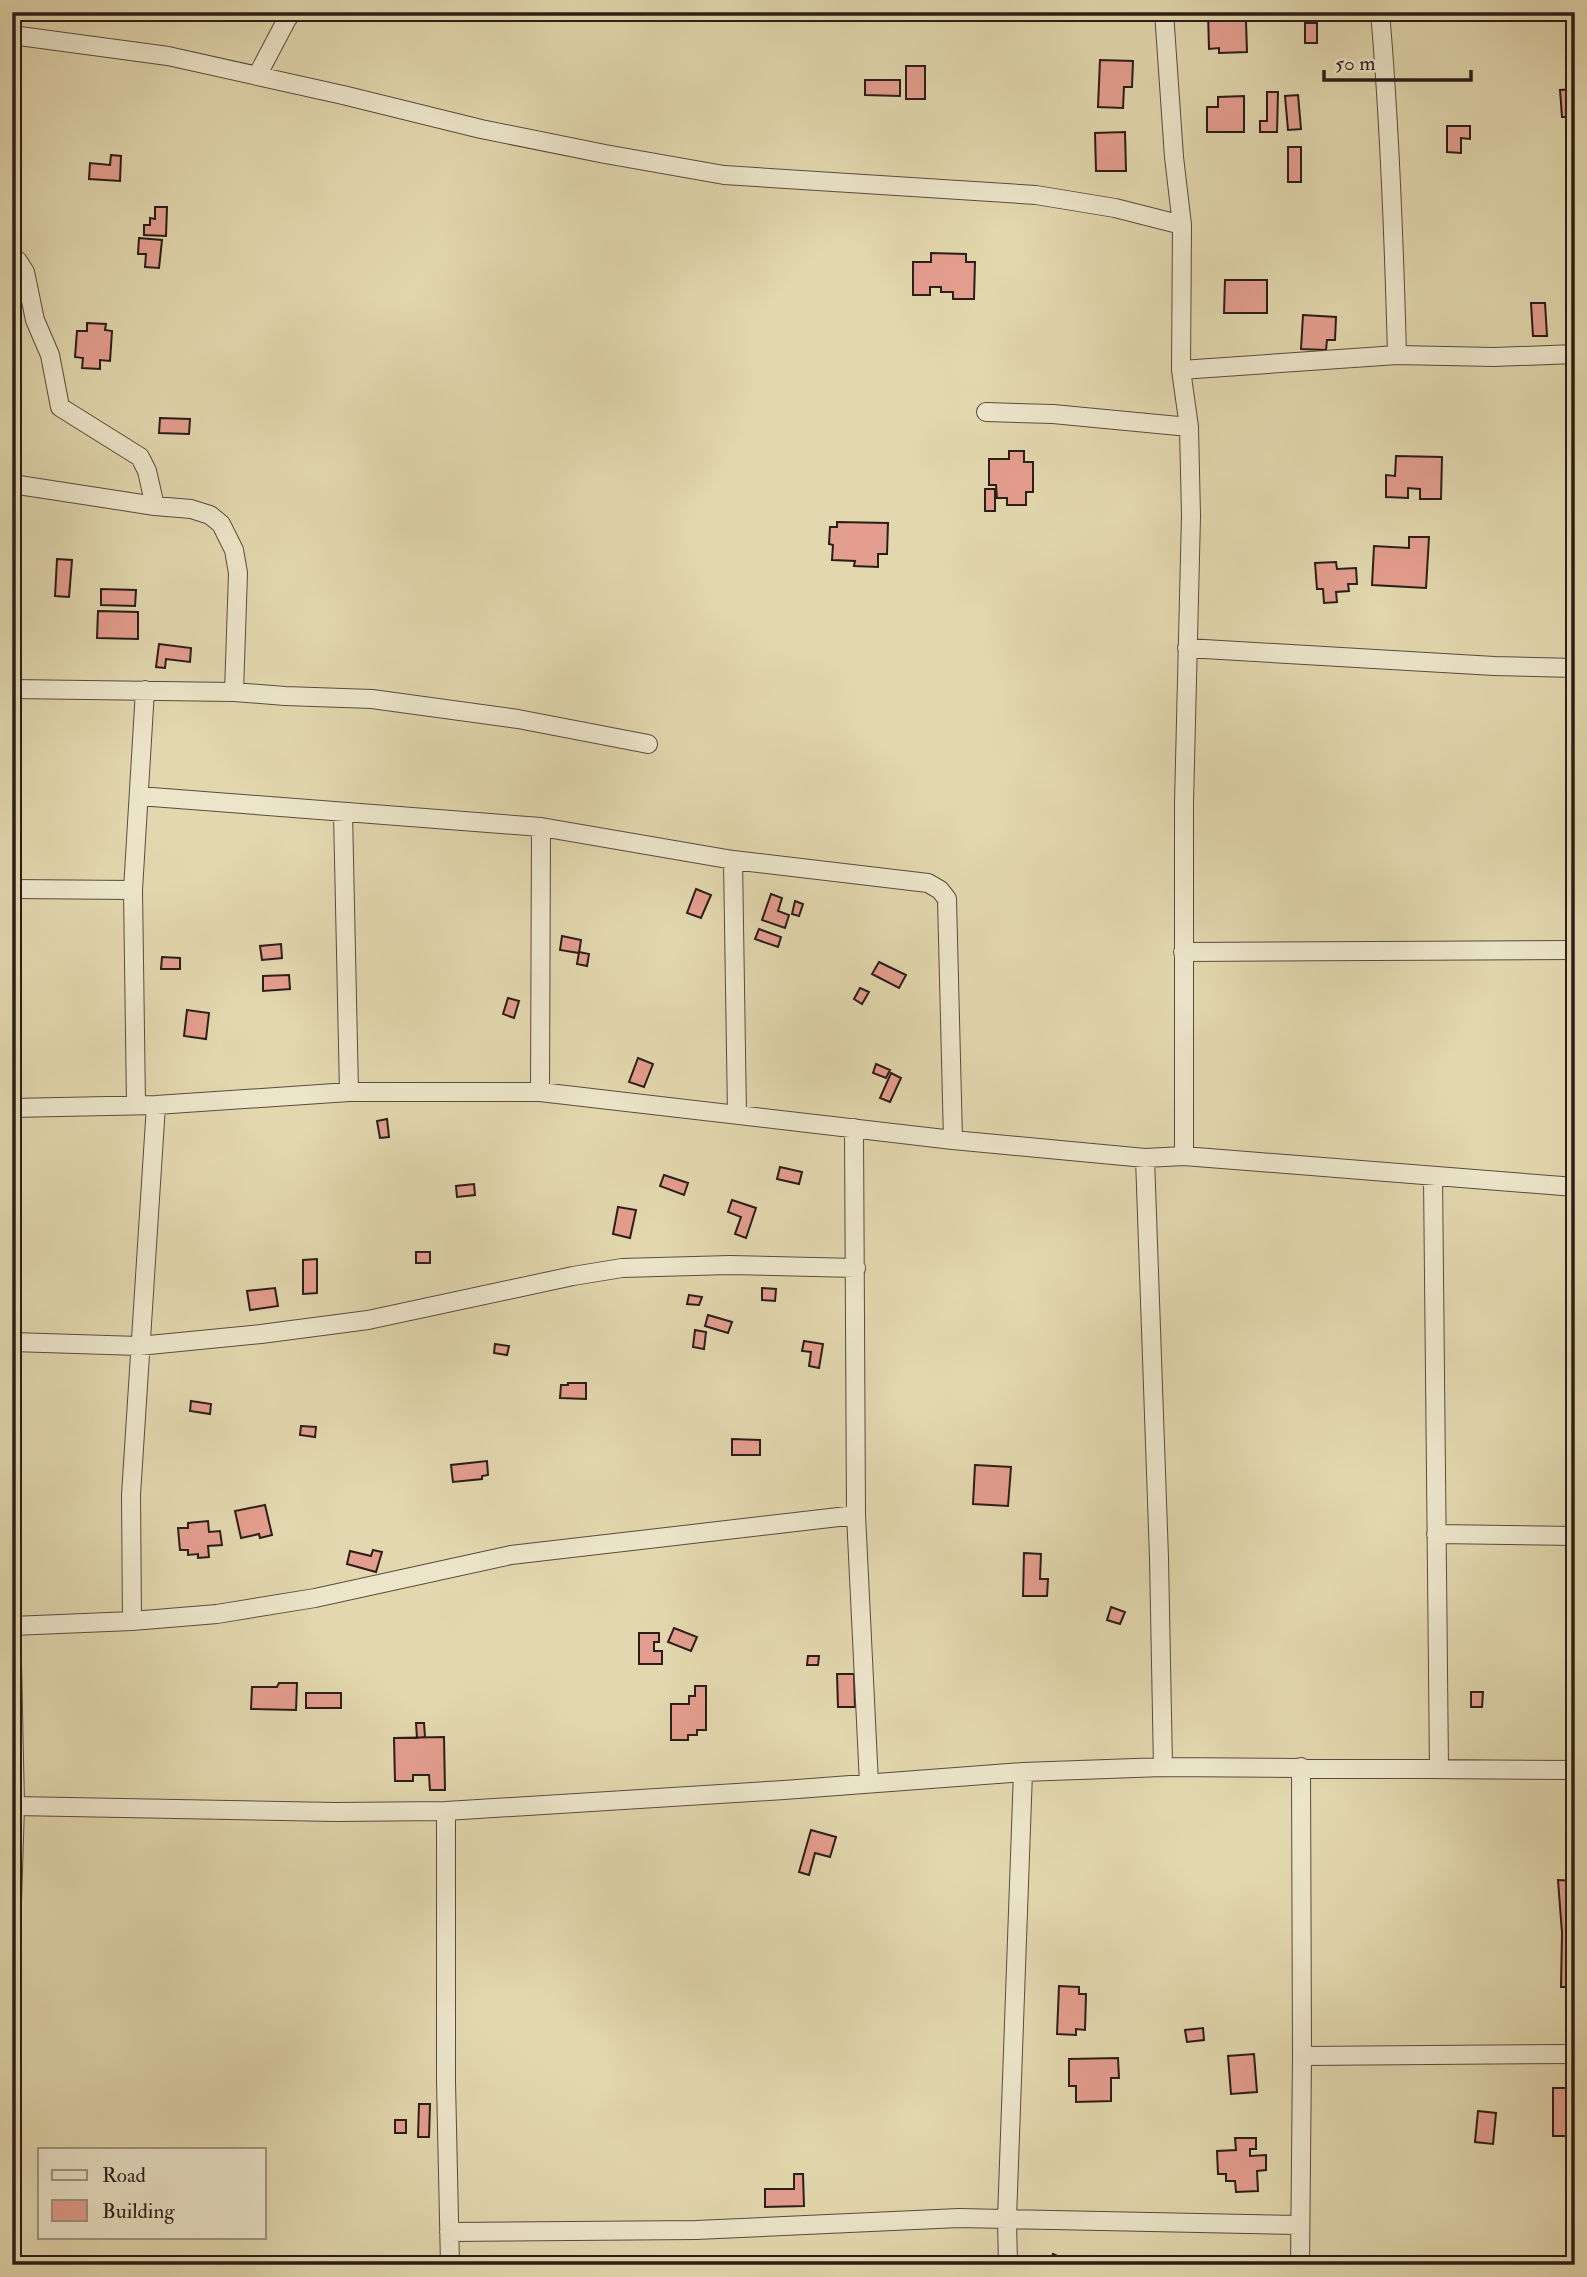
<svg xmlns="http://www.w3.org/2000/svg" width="1587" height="2277" font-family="'IM FELL Double Pica',serif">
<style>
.building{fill:#e49e8f;stroke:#2b1e19;stroke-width:2}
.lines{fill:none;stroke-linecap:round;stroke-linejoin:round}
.street-casing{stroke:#594c3e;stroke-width:20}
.street{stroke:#ece5ca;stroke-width:18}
</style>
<rect width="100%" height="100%" fill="#e2d7ae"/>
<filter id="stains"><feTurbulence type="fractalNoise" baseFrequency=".00286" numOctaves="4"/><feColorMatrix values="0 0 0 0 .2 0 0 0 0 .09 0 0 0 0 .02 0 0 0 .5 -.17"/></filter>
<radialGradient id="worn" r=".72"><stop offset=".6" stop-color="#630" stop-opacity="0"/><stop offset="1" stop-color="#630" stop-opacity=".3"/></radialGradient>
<!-- building -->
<path class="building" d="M1208,12H1252V21H1246L1247,52L1219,53V48L1209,49Z
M1305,23H1317V43H1305Z
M1100,60L1133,61L1132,87H1124L1123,108L1098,107Z
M906,66H925V99H906Z
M865,80H900V96L865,95Z
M1575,89V117H1562L1560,90Z
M1267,92H1278L1277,132H1260V121H1267Z
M1298,95L1301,129L1288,130L1285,96Z
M1244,96V132H1207V107H1218V97Z
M1447,126H1470V139L1461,138V153L1447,152Z
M1125,132L1126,171H1096L1095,133Z
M1288,147H1301V182H1288Z
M111,155L121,156L120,181L89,179L90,163L110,165Z
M155,207H167L166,236L144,235V225H150V218L155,219Z
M139,238L162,240L159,268L145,267L146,254H138Z
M931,253L966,254V262H975L974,299H953V292H941V287H930V295H913V262H931Z
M1225,280H1267V313H1224Z
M1531,303H1545L1547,336H1533Z
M1303,315L1336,317L1335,340H1327L1326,350L1301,349Z
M87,323L106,324L105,330L112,331L110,361L100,360V369L82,368L83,358L75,357L77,331H87Z
M160,418L190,419L189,434L159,433Z
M1009,451H1024V462H1033V492H1026V505H1007V498H997L996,485H989V459H1009Z
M1396,456L1442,457L1441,499H1420V489L1408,488V498L1386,497V475L1395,476Z
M985,489H995V511H985Z
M837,522L888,523L887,554H878V567L854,566L855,561L832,560L833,545L829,544L830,527H837Z
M1409,537H1429L1426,588L1372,585L1374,546L1409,548Z
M57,559L72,560L69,597L55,596Z
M1336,562L1337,569L1356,568L1357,584H1348L1349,591L1336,592L1337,602L1324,603L1323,589H1317L1315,563Z
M101,589L136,590L135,606L101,605Z
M98,611L138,612V639L97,638Z
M159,644L191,648L190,662L166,659L165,668L156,667Z
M696,889L711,895L701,918L687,913Z
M771,894L782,898L778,911L789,915L785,928L762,920Z
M795,901L803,904L799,916L792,914Z
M759,929L781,937L778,947L755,939Z
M562,936L581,940L579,953L560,950Z
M281,944L282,958L262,960L260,946Z
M579,952L589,954L587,966L577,964Z
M162,957L180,958V969H161Z
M879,962L906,975L899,988L872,974Z
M289,975L290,989L263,991V976Z
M860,988L869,992L862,1004L854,999Z
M508,998L519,1001L514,1018L503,1014Z
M187,1010L209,1013L206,1039L184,1036Z
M638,1058L653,1064L644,1087L629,1082Z
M876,1064L890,1070L886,1078L873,1073Z
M891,1073L901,1078L890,1102L880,1098Z
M387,1119L389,1137L380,1138L377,1121Z
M780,1167L802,1172L799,1184L777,1179Z
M664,1175L688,1183L684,1195L660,1186Z
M474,1184L475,1195L457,1197L456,1186Z
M732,1200L756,1208L746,1238L735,1234L741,1217L728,1212Z
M618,1207L636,1210L630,1238L613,1234Z
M416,1252H430V1263H416Z
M317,1259V1293L303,1294V1260Z
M275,1288L278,1306L250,1310L247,1291Z
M762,1288L776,1289L775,1301L762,1300Z
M689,1295L702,1297L699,1305L687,1304Z
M708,1315L732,1322L728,1333L705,1326Z
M695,1330L706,1332L704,1349L693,1347Z
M804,1341L823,1344L819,1368L809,1366L811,1352L802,1351Z
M495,1344L509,1346L507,1355L494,1353Z
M568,1383H586V1399L560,1398L561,1385H568Z
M191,1401L211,1404L210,1414L190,1411Z
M301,1426L316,1427L315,1437L300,1435Z
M732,1439L760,1440V1455H732Z
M487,1461L488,1475L482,1476V1479L453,1482L451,1465Z
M975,1465L1011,1467L1008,1506L973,1504Z
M265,1505L272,1535L260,1538L259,1534L241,1538L235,1511Z
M208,1521L209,1532L220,1531L222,1545L208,1546L209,1557L198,1558V1554L188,1555V1550H180L178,1528H188V1523Z
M373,1550L382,1552L376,1572L347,1564L350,1551L371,1556Z
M1024,1553L1041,1554L1040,1579H1048L1047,1596H1023Z
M1111,1607L1125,1612L1120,1624L1107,1620Z
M674,1628L697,1637L691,1651L668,1642Z
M639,1633H659V1642H654V1651H662V1664H639Z
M808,1656H819L818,1665H807Z
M837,1674H854L855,1707H838Z
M279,1683H297L296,1710L251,1709L252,1687H277Z
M695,1686H706V1730H697V1735H688V1740H671V1704H689V1696H695Z
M1471,1692H1483L1482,1707H1471Z
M306,1693H341V1708H306Z
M416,1723H424L425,1737L417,1738Z
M444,1737L445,1790H430L429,1775H413V1781H395L394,1738Z
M811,1830L836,1837L830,1857L815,1853L809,1875L799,1872Z
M1558,1880L1575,1881V1987H1561L1562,1933Z
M1059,1986L1079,1987V1994H1086L1085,2030L1076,2029V2035L1057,2034Z
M1203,2028L1204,2040L1187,2042L1185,2030Z
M1254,2054L1257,2092L1231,2094L1228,2056Z
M1118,2058L1119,2078H1111V2101L1076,2102V2086H1069V2059Z
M1553,2088H1575V2136H1553Z
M419,2104H430L429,2137H418Z
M1478,2111L1496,2113L1493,2144L1475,2142Z
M395,2120H406V2133H395Z
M1235,2138H1256V2149H1250V2156L1266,2155V2170L1257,2171L1258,2191L1236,2192L1235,2181H1226V2174H1218L1217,2151L1236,2150Z
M794,2174H803L804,2206L765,2207V2189H794Z
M1053,2254L1066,2260L1064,2265H1048Z"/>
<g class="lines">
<defs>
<path id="street" d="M1164,12L1174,157L1182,225L1181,370L1189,427L1191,516L1184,803V1156
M1380,12C1390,126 1394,240 1397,355
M12,35L168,56L343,95L481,129L605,154L724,175L1036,195L1115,208L1182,225
M257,76L287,19L293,12
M12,257L18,261L25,272L35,320L50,355L60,407L140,457L147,471L155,506
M1181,370L1397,355L1494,357L1575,354
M986,412L1053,414L1189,427
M12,484L155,506L191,509L210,515L221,524L234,550L238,573L234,692
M1187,648L1494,666L1575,668
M12,689L234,692L285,696L372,699L518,719L648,744
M139,796L541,827L733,860L928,883L940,890L947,899L953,1140
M343,812L349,1092
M733,860L737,1114
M12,889L133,890
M1183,952L1575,950
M540,1092L541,827
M136,1104L133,890L145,690
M12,1108L156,1105L349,1092H540L953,1140L1145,1158L1184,1156L1575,1187
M854,1128L856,1515L869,1783
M1145,1158L1159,1558L1163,1767
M1433,1177L1439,1768
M12,1342L139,1346L261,1334L368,1320L573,1276L622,1268L730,1265L856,1268
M1436,1534L1575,1536
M132,1621L131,1495L156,1105
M12,1626L132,1621L217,1614L315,1598L511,1555L856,1515
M12,1662L15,1806L12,1902
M15,1806L336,1812L446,1811L784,1790L1023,1772L1163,1767L1575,1770
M446,1811V2082L450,2265
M1302,2056L1575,2054
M449,2232L696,2230L959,2218L1300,2225
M1008,2265L1007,2219L1023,1772
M1300,2265L1302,2056L1301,1767"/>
</defs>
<!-- street casing -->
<use href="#street" class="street-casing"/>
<!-- street -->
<use href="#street" class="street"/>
</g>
<!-- margin -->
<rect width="1587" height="2277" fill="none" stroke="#e2d7ae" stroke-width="42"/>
<rect x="14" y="14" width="1559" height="2249" fill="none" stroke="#2b1e19" stroke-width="3.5"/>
<rect x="21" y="21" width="1545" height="2235" fill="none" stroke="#2b1e19" stroke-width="2"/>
<!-- legend -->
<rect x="38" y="2148" width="228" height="91" fill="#ece5ca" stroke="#9f9583" stroke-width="2"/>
<rect x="52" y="2170" width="35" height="10" fill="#ece5ca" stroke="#9f9583" stroke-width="2"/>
<text x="102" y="2182" font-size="21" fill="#2b1e19">Road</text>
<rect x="52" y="2200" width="35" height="21" fill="#e49e8f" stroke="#9f9583" stroke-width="2"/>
<text x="102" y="2218" font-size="21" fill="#2b1e19">Building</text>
<!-- scale -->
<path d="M1324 70v10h147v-10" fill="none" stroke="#2b1e19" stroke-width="3.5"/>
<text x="1335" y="70" font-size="21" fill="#2b1e19" stroke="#ece5ca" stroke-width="5" paint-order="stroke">50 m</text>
<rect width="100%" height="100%" filter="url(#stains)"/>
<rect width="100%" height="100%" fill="url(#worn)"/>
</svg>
